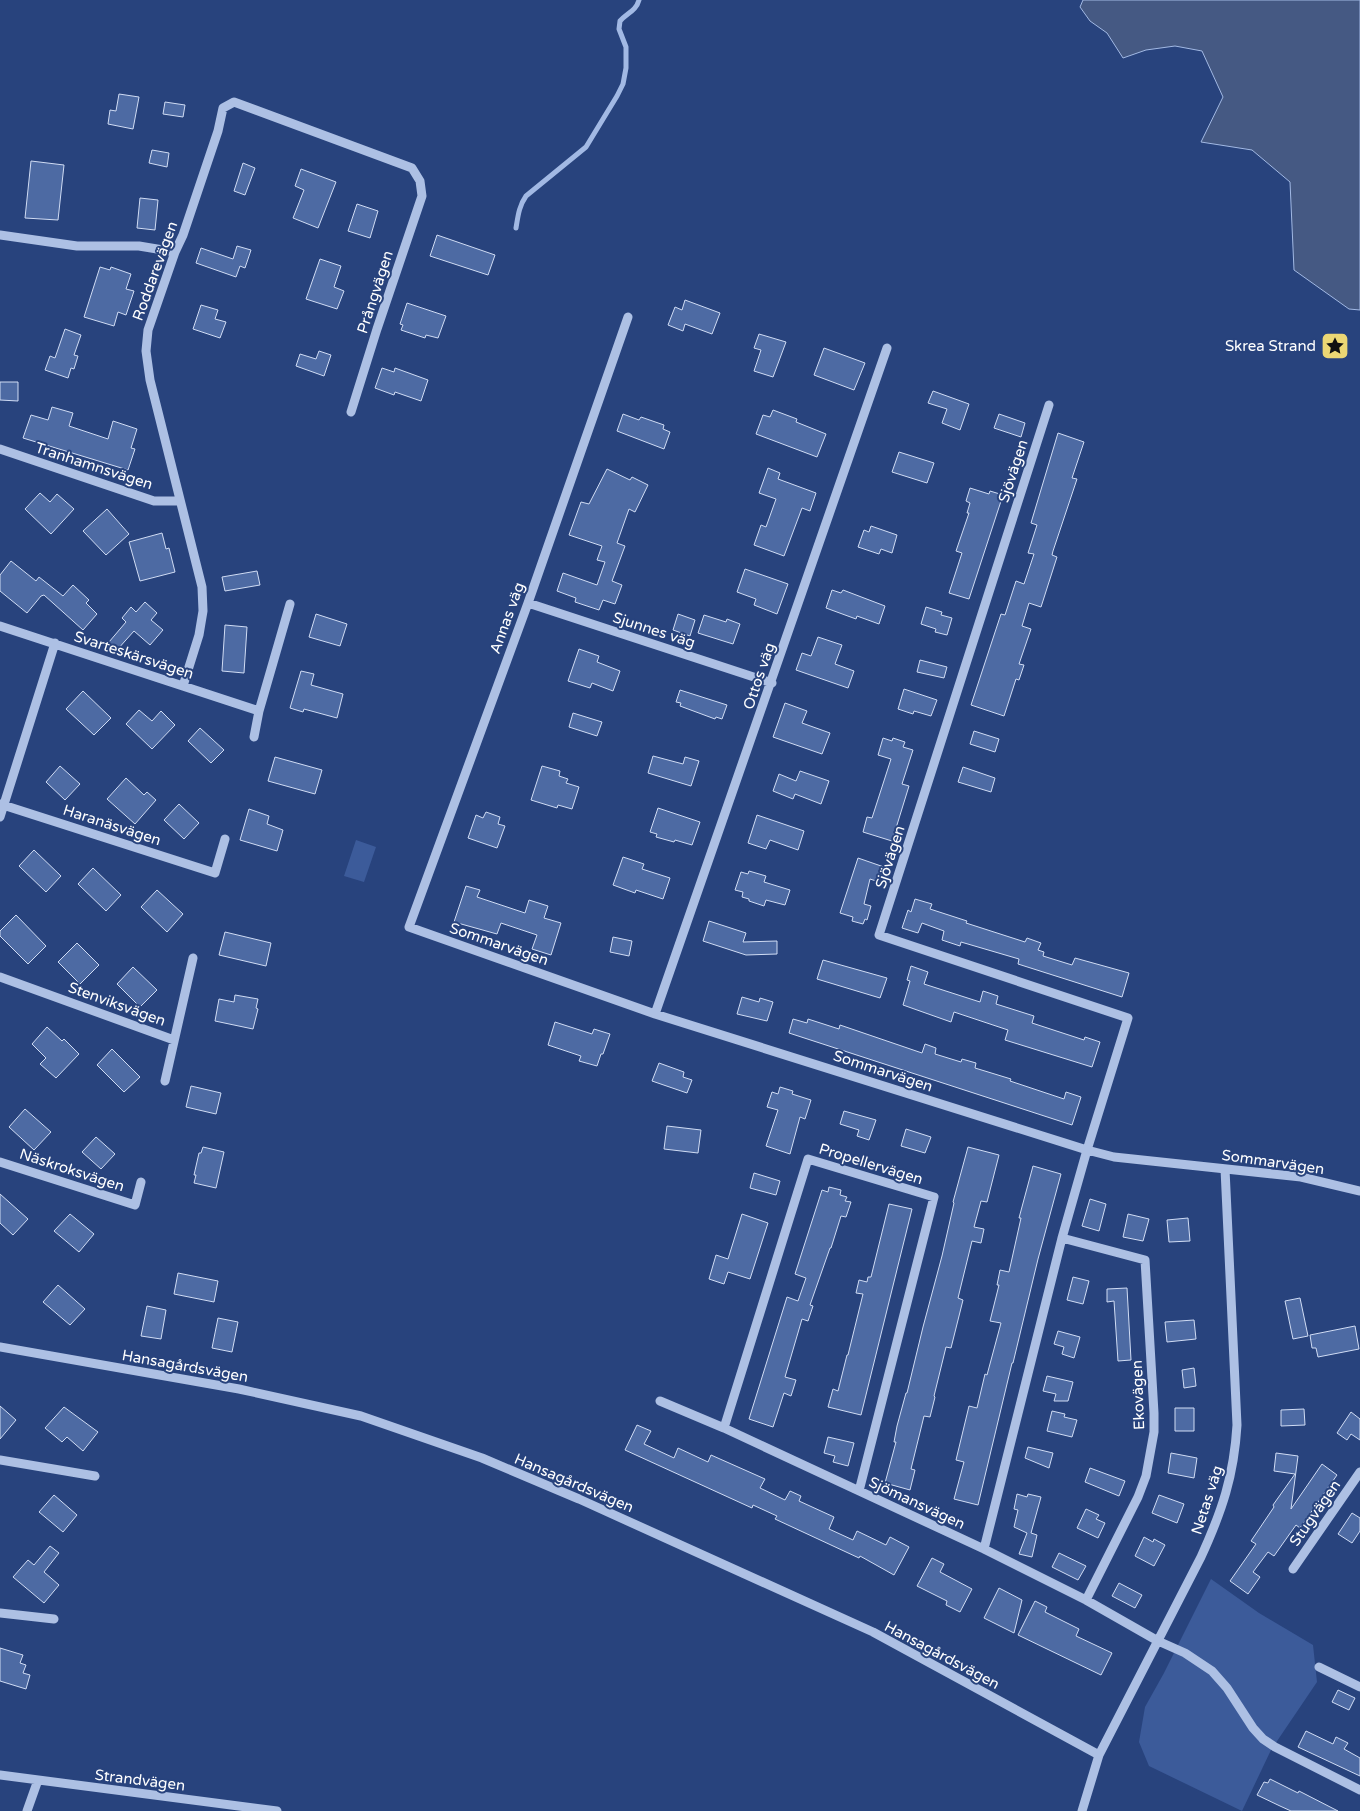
<svg xmlns="http://www.w3.org/2000/svg" width="1360" height="1811" font-family="'Varela Round',sans-serif">
<style>
.green{fill:#3c5b9a}
.water{fill:#455983;stroke:#a2b9e4}
.lines{fill:none;stroke-linecap:round;stroke-linejoin:round}
.stream{stroke:#a2b9e4;stroke-width:5}
.building{fill:#4d6aa3;stroke:#d0dcf4}
.minor{stroke:#adc0e4;stroke-width:9}
.labels{text-anchor:middle;dominant-baseline:central;stroke-width:4;stroke-linejoin:round;paint-order:stroke}
.street-label{font-size:15px;fill:#fff;stroke:#28437d}
.poi-label{font-size:15px;fill:#fff;stroke:#28437d;text-anchor:end}
</style>
<rect width="100%" height="100%" fill="#28437d"/>
<!-- green -->
<path class="green" d="M356,840L376,847L364,882L344,876Z
M1211,1579L1259,1613L1313,1645L1317,1682L1271,1750L1242,1811L1149,1766L1139,1742L1145,1707L1164,1673Z"/>
<!-- water -->
<path class="water" d="M1083,0H1360V310L1349,309L1294,270L1290,182L1252,150L1201,142L1223,97L1202,51L1175,46L1146,50L1123,58L1107,33L1090,21L1080,7Z"/>
<g class="lines">
<!-- stream -->
<path class="stream" d="M516,228C518,216 519,206 526,196L586,147L617,96L623,84L626,68V47L619,29L620,21C627,13 636,11 639,0"/>
</g>
<!-- building -->
<path class="building" d="M119,94L139,97L133,129L108,124L110,110L116,111Z
M165,102L185,105L183,117L163,114Z
M152,150L169,153L167,167L149,163Z
M31,161L64,165L58,220L25,218Z
M243,163L255,168L245,195L234,191Z
M301,169L336,182L318,228L293,218L304,190L295,186Z
M140,198L158,200L155,230L137,228Z
M357,204L378,211L370,238L348,231Z
M437,235L495,255L488,275L430,256Z
M237,246L251,250L245,268L240,266L236,277L196,263L201,248L233,259Z
M320,259L341,266L334,287L344,291L337,309L306,299Z
M100,267L110,270L111,267L131,274L126,289L134,291L126,315L118,312L114,326L84,317Z
M685,300L720,313L712,334L685,324L683,331L668,325L675,307L682,310Z
M407,303L446,316L438,338L426,335L425,338L401,330L403,325L400,324Z
M201,305L218,310L215,319L226,322L220,338L193,329Z
M65,329L81,335L74,355L78,356L74,369L71,368L68,378L45,370L50,356L55,358Z
M759,334L786,342L773,377L754,371L761,350L754,348Z
M824,348L865,363L854,390L814,375Z
M319,351L331,355L324,376L296,366L300,354L316,359Z
M382,368L394,372L395,368L428,380L421,401L395,392L394,395L375,388Z
M0,382H18V401L0,400Z
M933,391L969,404L960,430L942,423L947,409L928,403Z
M52,407L73,413L69,426L108,439L113,421L137,429L131,448L135,449L128,470L23,438L31,415L48,420Z
M773,410L797,419L796,422L826,434L817,457L756,434L763,415L770,417Z
M623,414L639,420L641,417L664,425L663,429L670,432L664,449L617,431Z
M999,414L1025,423L1021,437L994,428Z
M1058,433L1084,442L1072,478L1077,479L1053,551L1052,555L1057,557L1041,607L1029,603L1022,626L1031,629L1019,664L1024,665L1019,680L1016,679L1004,716L971,705L1001,614L1005,615L1016,581L1024,584L1034,554L1028,553L1037,525L1031,523Z
M899,452L934,463L927,483L892,472Z
M768,468L780,473L778,479L816,493L810,511L802,508L784,556L754,545L761,525L766,527L776,499L759,493Z
M607,469L630,480L632,477L648,485L635,512L629,509L617,543L625,546L612,581L622,585L615,604L603,600L599,610L575,602L576,598L557,591L563,573L597,585L605,562L597,560L602,546L569,535L581,502L589,504Z
M970,488L989,494L990,491L1003,495L969,599L949,593L962,553L956,551L969,513H967L970,503L966,501Z
M40,493L50,502L57,494L74,509L51,534L25,509Z
M107,509L129,534L106,555L83,531Z
M871,526L897,535L892,553L881,549L879,554L858,547L864,530L869,532Z
M162,533L166,549L169,548L175,572L140,581L129,542Z
M11,561L36,581L39,577L63,596L73,585L89,600L86,603L97,614L83,630L44,595L41,596L27,613L0,591V575Z
M745,569L788,584L777,614L754,605L756,599L737,592Z
M257,571L260,585L225,591L222,577Z
M832,590L841,593L843,590L885,606L879,624L857,616L856,619L826,608Z
M145,602L157,613L151,620L163,630L150,645L134,631L117,650L109,642L126,622L122,618L131,607L136,612Z
M926,607L942,612L941,615L952,618L947,635L935,632L936,629L921,624Z
M316,614L347,624L340,646L309,637Z
M678,614L695,620L690,636L673,630Z
M704,615L726,622L727,619L740,624L733,644L698,633Z
M225,625L247,627L244,673L222,671Z
M818,637L842,645L835,664L854,671L848,688L796,670L802,653L811,656Z
M579,649L599,656L597,662L620,671L613,691L592,683L590,688L568,681Z
M920,660L947,667L944,678L917,672Z
M301,671L314,674L311,685L343,694L337,718L304,709L303,712L290,708Z
M904,689L937,700L931,716L914,711L913,714L898,709Z
M680,690L727,705L722,719L716,717L715,719L680,706L681,703L676,702Z
M83,691L111,718L94,735L66,709Z
M785,703L807,711L802,723L830,733L822,754L773,737Z
M139,710L152,721L161,711L175,725L152,749L126,724Z
M573,713L602,722L597,736L569,727Z
M200,728L224,750L211,763L188,741Z
M974,731L999,739L995,752L970,744Z
M883,738L892,741L893,738L905,742L903,747L913,750L902,784L909,786L892,841L863,832L867,817L872,818L891,759L878,755Z
M653,756L683,764L685,757L699,761L691,786L648,773Z
M275,757L322,770L315,794L268,781Z
M60,766L80,784L65,800L46,782Z
M542,766L560,771L559,776L568,779L566,783L579,787L572,809L558,805L557,808L531,800Z
M963,767L995,778L991,792L958,782Z
M800,771L829,781L821,804L795,794L793,799L773,791L779,774L796,781Z
M126,778L144,795L147,792L156,800L135,824L107,799Z
M179,804L199,823L184,839L164,820Z
M658,808L700,822L692,845L675,840L674,842L656,837L657,834L650,832Z
M249,809L269,816L267,824L283,830L277,851L240,840Z
M486,812L500,817L498,824L505,826L497,848L468,838L476,815L483,818Z
M757,815L804,831L798,850L770,840L766,849L748,843Z
M34,850L61,876L46,892L19,866Z
M623,857L644,864L642,869L670,878L663,899L636,890L635,893L613,885Z
M858,858L884,867L879,882L870,879L864,904L871,906L867,920L865,919L863,924L852,921L853,917L840,913Z
M93,868L121,895L106,911L78,884Z
M749,871L766,876L764,882L790,890L785,905L766,900L764,906L749,901V899L742,897L743,892L735,890L741,872L748,874Z
M466,886L480,890L477,897L525,913L529,900L548,906L544,918L561,923L551,955L532,949L537,935L501,923L497,934L454,922Z
M157,890L183,914L167,932L141,907Z
M915,899L932,904L930,909L967,921L966,923L1025,942L1027,938L1041,943L1038,950L1044,952L1043,956L1072,965L1075,958L1129,973L1122,997L1018,964L1019,959L961,942L960,946L942,940L944,931L922,923L918,933L902,928L908,910L911,912Z
M16,915L46,946L28,964L0,936V931Z
M709,921L746,933L743,942L777,941V954L746,955L703,941Z
M225,932L271,943L266,966L219,955Z
M613,937L632,941L629,956L610,952Z
M77,943L99,965L80,984L58,962Z
M823,960L887,978L880,998L817,979Z
M911,966L928,972L924,984L980,1002L983,991L998,996L996,1004L1034,1016L1032,1023L1084,1040L1085,1037L1100,1042L1092,1067L1005,1040L1008,1030L954,1012L951,1022L903,1005L910,981L907,980Z
M133,967L157,990L140,1007L117,984Z
M235,995L258,999L256,1008L258,1009L253,1029L215,1021L219,999L234,1002Z
M742,997L759,1002L760,998L773,1002L767,1021L737,1014Z
M793,1019L807,1023L808,1019L839,1029L840,1025L922,1053L925,1044L936,1048L935,1054L961,1062L962,1059L976,1063L975,1068L1011,1079L1010,1081L1064,1099L1066,1092L1081,1097L1072,1125L789,1033Z
M555,1022L592,1034L594,1029L610,1034L603,1054H601L597,1066L579,1061L581,1056L548,1045Z
M47,1027L62,1041L64,1039L79,1054L56,1078L40,1064L46,1058L32,1044Z
M112,1049L140,1077L124,1092L97,1065Z
M659,1063L684,1072L683,1077L692,1080L687,1093L652,1081Z
M191,1086L221,1093L216,1114L186,1107Z
M780,1087L793,1091L792,1094L811,1100L805,1119L800,1117L790,1154L766,1146L778,1110L767,1107L772,1092L778,1094Z
M25,1109L51,1132L34,1150L9,1127Z
M844,1111L876,1120L869,1140L857,1136L859,1130L840,1124Z
M667,1126L701,1130L698,1153L664,1149Z
M906,1129L931,1137L925,1153L901,1146Z
M96,1137L115,1154L101,1169L82,1152Z
M203,1147L224,1152L216,1188L194,1183L196,1175H194L199,1153H201Z
M968,1147L999,1155L987,1202L981,1201L974,1227L984,1229L981,1243L972,1241L958,1298L963,1300L951,1348L946,1347L934,1396L935,1397L930,1417L924,1416L911,1469L915,1470L910,1490L885,1483L896,1442H894L897,1426L906,1393H907L923,1327L942,1256L954,1203L953,1202Z
M1033,1166L1061,1174L1038,1259L1013,1363H1012L978,1505L954,1499L964,1462L956,1460L969,1406L977,1408L985,1374L987,1375L1001,1323L990,1321L999,1285H997L1000,1270L1009,1272L1021,1218H1019Z
M754,1173L780,1181L776,1195L750,1188Z
M829,1187L841,1190L840,1195L847,1197L845,1201L851,1202L846,1217L841,1216L831,1248H830L810,1305L813,1306L808,1321L802,1319L785,1377L796,1380L791,1396L784,1393L773,1427L749,1419L787,1297L798,1301L806,1278L795,1274L822,1190L828,1192Z
M0,1194L28,1219L13,1235L0,1223Z
M1090,1199L1106,1204L1099,1231L1082,1226Z
M889,1204L912,1209L861,1415L828,1407L833,1389L838,1391L847,1355H848L863,1294L856,1293L859,1280L867,1282L868,1277H871Z
M70,1214L94,1234L79,1252L54,1231Z
M742,1214L768,1223L750,1279L728,1272L724,1284L709,1279L716,1255L728,1259Z
M1128,1214L1149,1219L1143,1241L1123,1237Z
M1188,1218L1190,1241L1169,1242L1167,1220Z
M178,1273L218,1281L214,1302L174,1294Z
M1073,1277L1089,1281L1083,1304L1067,1300Z
M58,1285L85,1309L70,1325L43,1302Z
M1127,1288L1131,1360L1118,1361L1114,1301L1107,1302V1289Z
M1300,1298L1308,1336L1293,1339L1285,1301Z
M147,1306L166,1310L161,1339L141,1336Z
M218,1318L238,1322L232,1352L212,1348Z
M1194,1320L1196,1339L1167,1342L1165,1322Z
M1355,1326L1359,1349L1318,1357L1316,1348H1312L1310,1335Z
M1058,1331L1080,1337L1074,1358L1062,1354L1064,1347L1054,1344Z
M1194,1368L1196,1386L1184,1388L1182,1370Z
M1047,1376L1073,1382L1068,1401H1054L1056,1394L1043,1391Z
M0,1406L16,1420L0,1439Z
M64,1407L98,1432L83,1451L67,1437L62,1442L45,1428Z
M1175,1408H1194V1431H1175Z
M1304,1409L1305,1425L1281,1426V1410Z
M1052,1411L1065,1414L1064,1417L1077,1420L1072,1437L1047,1431Z
M1351,1412L1360,1419V1440L1351,1434L1347,1440L1337,1433Z
M637,1425L651,1431L644,1444L674,1458L678,1448L708,1462L711,1455L765,1479L760,1488L785,1500L790,1491L801,1496L799,1501L834,1517L829,1529L853,1540L857,1531L886,1545L890,1537L909,1547L894,1575L860,1556L859,1558L775,1519L777,1516L753,1505L752,1508L625,1450Z
M828,1437L854,1443L848,1466L833,1462L835,1456L824,1453Z
M1028,1447L1053,1453L1049,1468L1025,1458Z
M1171,1453L1197,1458L1194,1478L1168,1473Z
M1276,1453L1298,1456L1291,1509L1322,1464L1337,1475L1300,1528L1296,1525L1274,1556L1268,1552L1253,1572L1260,1577L1248,1594L1230,1581L1256,1544L1251,1541L1274,1507L1273,1505L1295,1474L1274,1471Z
M1090,1468L1125,1481L1119,1496L1085,1482Z
M1017,1494L1027,1497L1028,1494L1041,1497L1031,1533L1037,1535L1032,1557L1019,1554L1027,1533L1014,1527L1018,1510L1014,1509Z
M54,1495L77,1515L63,1532L39,1512Z
M1159,1495L1184,1504L1177,1523L1152,1513Z
M1086,1509L1099,1515L1096,1519L1105,1523L1098,1538L1077,1528Z
M1352,1513L1360,1518V1531L1352,1543L1338,1534Z
M1144,1537L1153,1542L1154,1539L1165,1545L1154,1566L1135,1556Z
M50,1546L59,1553L44,1572L59,1585L44,1603L13,1577L28,1560L34,1565Z
M1059,1553L1086,1566L1078,1580L1052,1567Z
M932,1558L944,1564L940,1572L972,1589L960,1612L946,1605L947,1601L917,1586Z
M1119,1583L1142,1595L1135,1608L1112,1596Z
M999,1588L1022,1600L1014,1633L984,1618Z
M1035,1601L1047,1607L1045,1612L1079,1629L1076,1636L1112,1653L1101,1675L1018,1635Z
M0,1648L23,1655L20,1663L26,1665L23,1673L30,1675L26,1689L0,1681Z
M1338,1690L1355,1698L1349,1710L1332,1702Z
M1306,1731L1333,1744L1336,1737L1348,1743L1344,1749L1360,1758V1776L1298,1747Z
M1270,1779L1298,1793L1299,1791L1338,1811H1291L1280,1806L1257,1795L1264,1782L1268,1783Z"/>
<g class="lines">
<!-- minor -->
<path class="minor" d="M0,235L77,246H139L175,252
M628,317L528,603L409,927L655,1014L1087,1150L1114,1157L1301,1177L1360,1191
M0,449L154,501H180
M528,603L772,683
M0,626L259,711
M183,686L199,635L203,611L202,587L150,380L146,351L148,330L175,252L183,235L218,131L223,108L234,102L412,168L420,181L422,196L377,329L351,412
M254,737L259,711L290,604
M0,804L215,873L225,839
M0,817L55,643
M0,977L174,1040
M655,1014L887,348
M165,1081L193,958
M0,1162L135,1205L141,1182
M1062,1238L1145,1260L1154,1413V1432L1146,1476L1138,1497L1086,1600
M0,1347L239,1389L361,1416L482,1458L579,1499L873,1632L1099,1755
M660,1401L724,1428L984,1549L1086,1600L1158,1641L1185,1653L1212,1671L1227,1688L1253,1728L1263,1739L1275,1747L1360,1790
M724,1428L808,1159L934,1197L859,1491
M0,1460L95,1476
M984,1549L1062,1238L1087,1150L1128,1018L879,935L1049,405
M1293,1569L1360,1472
M0,1613L54,1619
M1319,1667L1360,1687
M0,1775L277,1811
M27,1811L38,1780
M1082,1811L1099,1755L1201,1557C1222,1511 1234,1476 1237,1425L1225,1169"/>
</g>
<!-- icons -->
<defs>
<symbol id="sight-square" viewBox="-11 -11 22 22"><rect x="-9" y="-9" width="18" height="18" rx="4" fill="#ecd774" stroke="#28437d"/><path d="M0-6L1.8-2.2L6-1.7L2.9 1.2L3.7 5.4L0 3.3L-3.7 5.4L-2.9 1.2L-6-1.7L-1.8-2.2Z" fill="#111"/></symbol>
</defs>
<g fill-rule="evenodd">
<use href="#sight-square" x="1319" y="330" width="32" height="32"/>
</g>
<g class="labels">
<!-- street labels -->
<g class="street-label">
<text transform="translate(155 271) rotate(-70)">Roddarevägen</text>
<text transform="translate(375 292) rotate(-72)">Prångvägen</text>
<text transform="translate(94 466) rotate(18)">Tranhamnsvägen</text>
<text transform="translate(1013 471) rotate(-72)">Sjövägen</text>
<text transform="translate(507 618) rotate(-70)">Annas väg</text>
<text transform="translate(654 630) rotate(18)">Sjunnes väg</text>
<text transform="translate(134 655) rotate(18)">Svarteskärsvägen</text>
<text transform="translate(759 676) rotate(-71)">Ottos väg</text>
<text transform="translate(112 825) rotate(18)">Haranäsvägen</text>
<text transform="translate(890 857) rotate(-72)">Sjövägen</text>
<text transform="translate(499 944) rotate(19)">Sommarvägen</text>
<text transform="translate(117 1004) rotate(20)">Stenviksvägen</text>
<text transform="translate(883 1071) rotate(18)">Sommarvägen</text>
<text transform="translate(1273 1162) rotate(8)">Sommarvägen</text>
<text transform="translate(871 1164) rotate(17)">Propellervägen</text>
<text transform="translate(72 1170) rotate(18)">Näskroksvägen</text>
<text transform="translate(185 1366) rotate(10)">Hansagårdsvägen</text>
<text transform="translate(1138 1395) rotate(-92)">Ekovägen</text>
<text transform="translate(574 1483) rotate(23)">Hansagårdsvägen</text>
<text transform="translate(1207 1500) rotate(-72)">Netas väg</text>
<text transform="translate(917 1503) rotate(25)">Sjömansvägen</text>
<text transform="translate(1315 1513) rotate(-55)">Stugvägen</text>
<text transform="translate(942 1655) rotate(28)">Hansagårdsvägen</text>
<text transform="translate(140 1780) rotate(7)">Strandvägen</text>
</g>
<!-- poi labels -->
<g class="poi-label">
<text x="1316" y="346">Skrea Strand</text>
</g>
</g>
</svg>
